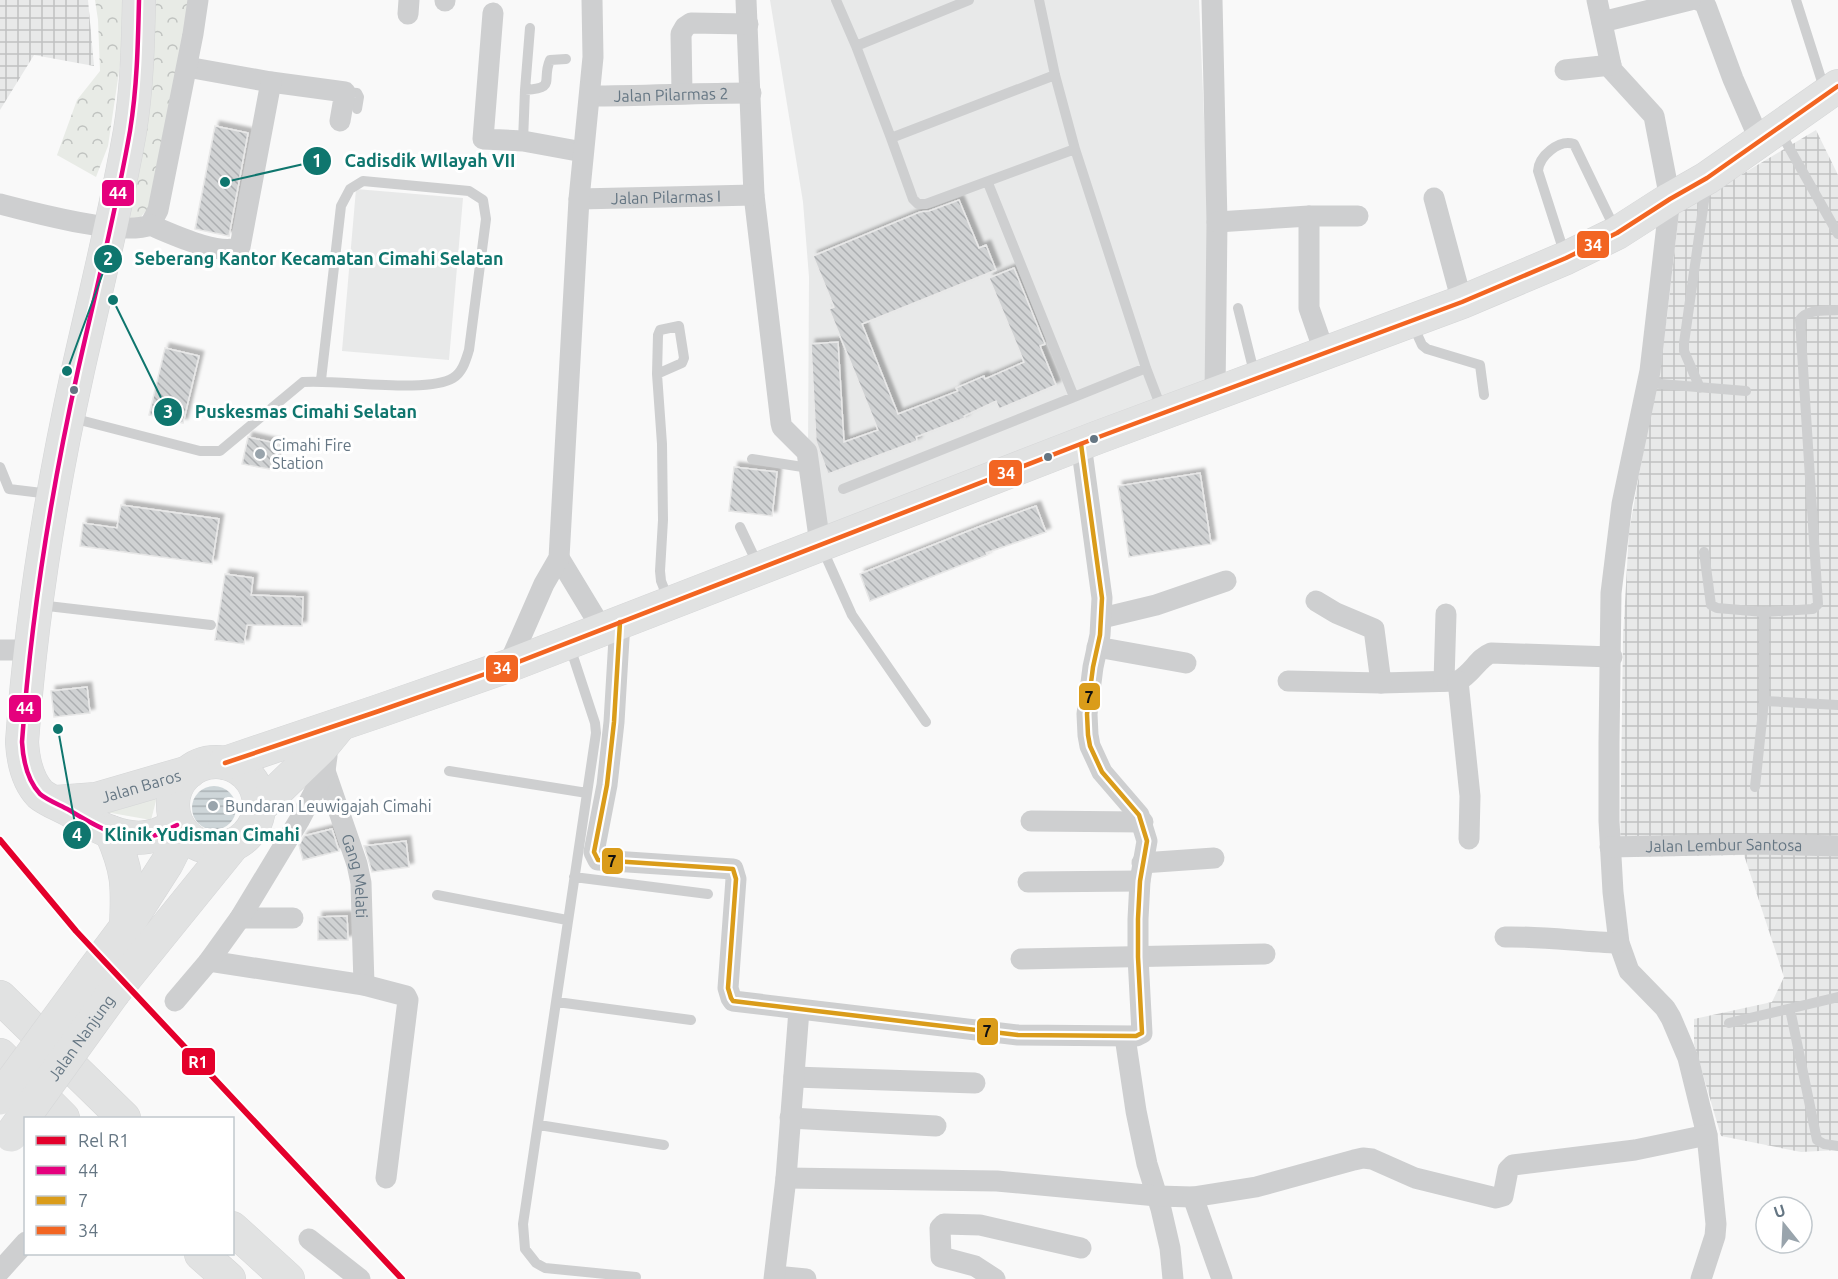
<svg xmlns="http://www.w3.org/2000/svg" width="1838" height="1279" font-family="Ubuntu,sans-serif">
<style>
.built{fill:#e8e9e9}
.industrial{fill:url(#industrial-grid)}
.forest{fill:url(#forest-crowns)}
.green{fill:#e8ebe6}
.water{fill:url(#water-rules)}
.building{fill:url(#building-back-hatch);stroke:#e8e8e8;stroke-width:1.5;filter:url(#shadow)}
.lines{fill:none;stroke-linecap:round;stroke-linejoin:round}
.primary-casing{stroke:#d5d6d7;stroke-width:34}
.highway-casing{stroke:#d5d6d6;stroke-width:34}
.lane{stroke:#cecfd0;stroke-width:10}
.street{stroke:#cecfd0;stroke-width:21}
.primary{stroke:#e1e2e2;stroke-width:33}
.highway{stroke:#e1e2e2;stroke-width:33}
.primary-bridge-casing{stroke:#d5d6d7;stroke-width:34;stroke-linecap:butt}
.primary-bridge{stroke:#e1e2e2;stroke-width:33}
.bus-1-casing{stroke:#fff;stroke-width:9}
.bus-2-casing{stroke:#fff;stroke-width:9}
.bus-3-casing{stroke:#fff;stroke-width:9}
.bus-1{stroke:#e5007d;stroke-width:4.5}
.bus-2{stroke:#da9c1a;stroke-width:4.5}
.bus-3{stroke:#f26522;stroke-width:4.5}
.rail-1-casing{stroke:#fff;stroke-width:10}
.rail-1{stroke:#e4002b;stroke-width:6}
.bus-dot{fill:#657683;stroke:#fff;stroke-width:2}
.poi-dot{fill:#99a4ac;stroke:#fff;stroke-width:2}
.labels{text-anchor:middle;dominant-baseline:central;stroke-width:6;stroke-linejoin:round;paint-order:stroke}
.street-label{font-size:16px;fill:#657683;stroke:#fff}
.poi-label{font-size:16px;fill:#657683;stroke:#fff;text-anchor:start}
.leader{fill:none;stroke:#0f766e;stroke-width:2}
.callout-dot{fill:#0f766e;stroke:#fff;stroke-width:2}
.mark-label{font-size:18px;text-anchor:middle;font-weight:bold;fill:#fff}
.callout-label{font-size:18px;text-anchor:middle;font-weight:bold;fill:#0f766e;stroke:#fff;stroke-width:6;stroke-linejoin:round;paint-order:stroke}
.line-badge{stroke:#fff;stroke-width:2}
.badge-label{font-size:16px;text-anchor:middle;font-weight:bold;fill:#fff}
.pale-badge-label{font-size:16px;text-anchor:middle;font-weight:bold;fill:#111}
</style>
<defs>
<pattern id="industrial-grid" width="8" height="8" patternUnits="userSpaceOnUse" patternTransform="scale(1.5)"><rect width="8" height="8" fill="#e8e9e9"/><path d="M0 4h8M4 0v8" fill="none" stroke="#c0c1c2"/></pattern>
<pattern id="forest-crowns" width="20" height="18" patternUnits="userSpaceOnUse" patternTransform="scale(1.5)"><rect width="20" height="18" fill="#e8ebe6"/><path d="M2 6a3 3 0 1 1 6 0M12 15a3 3 0 1 1 6 0" fill="none" stroke="#c0c3c0"/></pattern>
<pattern id="water-rules" width="6" height="5" patternUnits="userSpaceOnUse" patternTransform="scale(1.5)"><rect width="6" height="5" fill="#ced6d9"/><path d="M0 2.5h6" fill="none" stroke="#abb2b5"/></pattern>
<pattern id="building-back-hatch" width="6" height="6" patternUnits="userSpaceOnUse" patternTransform="scale(1.5)"><rect width="6" height="6" fill="#d0d2d3"/><path d="M-1 5l2 2M0 0l6 6M5-1l2 2" fill="none" stroke="#acafb1"/></pattern>
<filter id="shadow"><feDropShadow dx="4.5" dy="-4.5" stdDeviation="1.5" flood-color="#0004"/></filter>
</defs>
<rect width="100%" height="100%" fill="#f9f9f9"/>
<!-- built -->
<path class="built" d="M770,0H1199L1215,377L821,532L808,452L809,277L803,202Z
M356,189L463,198L449,360L342,351Z"/>
<!-- industrial -->
<path class="industrial" d="M0,0H88L94,66L34,55L0,110Z
M1816,130L1838,175V1150L1801,1152L1721,1136L1694,1044V1019L1772,1002L1784,977L1744,855L1620,857L1623,637L1629,532L1667,317L1679,212Z"/>
<!-- forest -->
<path class="forest" d="M95,0H127L125,31L108,146L96,177L57,155L77,100L100,71L98,20Z
M152,0H193L149,207L140,218H124Z"/>
<!-- green -->
<path class="green" d="M157,797L151,820L100,811L118,810Z"/>
<!-- water -->
<path class="water" d="M192 808a22 22 0 1 1 44 0a22 22 0 1 1-44 0Z"/>
<!-- building -->
<path class="building" d="M215,126L248,133L229,236L195,229Z
M959,200L979,248L986,245L996,270L862,324L898,414L958,391L956,388L984,376L985,379L1024,362L989,278L1014,268L1045,344L1040,346L1056,385L999,409L996,401L964,416L965,418L916,437L917,441L828,474L816,441L811,344L838,342L844,442L878,430L829,309L834,307L813,256L920,212L929,211Z
M165,348L199,356L183,423L149,415Z
M248,437L279,444L274,470L242,464Z
M734,467L777,472L772,516L729,511Z
M1200,473L1211,544L1129,557L1118,486Z
M121,505L219,519L212,564L80,546L83,523L117,528Z
M1036,506L1046,532L986,553L987,555L870,601L860,574L981,526Z
M225,574L253,578L251,595L303,597L302,626L247,625L244,644L215,640Z
M87,687L90,713L54,717L51,691Z
M332,829L339,851L303,860L299,845L304,836Z
M406,841L409,867L372,872L364,846Z
M347,916L348,940H318V917Z"/>
<g class="lines">
<defs>
<g id="primary">
<path d="M139,0C138,44 137,88 130,131C116,211 96,290 78,370C51,492 31,617 22,742C23,759 27,780 40,794C47,800 60,805 69,810C94,825 125,845 156,835C163,833 170,828 177,825"/>
<circle cx="216" cy="805" r="43"/>
<path d="M225,763L379,711L508,666L1096,438L1462,302L1566,258L1617,233L1670,199L1707,178L1838,86"/>
<path id="s5" d="M56,802L96,799L189,772"/>
<path d="M260,807L321,748L339,726"/>
<path d="M111,832C128,871 128,885 126,927"/>
<path d="M93,971L126,927L167,863L173,851L177,825"/>
<path d="M114,992L233,845"/>
</g>
<path id="highway" d="M0,997L124,1118
M0,1055L63,1118
M232,1228L288,1279
M201,1254L229,1279"/>
</defs>
<!-- primary casing -->
<use href="#primary" class="primary-casing"/>
<!-- highway casing -->
<use href="#highway" class="highway-casing"/>
<!-- lane -->
<path class="lane" d="M836,0L856,46L969,0
M1039,0L1055,75L1075,149L1146,368L1162,410
M1796,0L1825,91
M530,28L525,90C557,88 541,81 550,60L566,59
M856,46L891,138L1055,75
M345,92L357,93L359,97L357,109
M1779,130L1838,234
M891,138L913,199L918,204H926L1075,149
M523,141L525,90
M1565,255L1538,171C1539,156 1559,139 1574,144L1616,231
M1238,308L1255,376
M1412,323L1422,345L1427,349L1480,365L1484,395
M657,374L682,363L684,358L679,326L660,330L658,335L657,374L662,444L663,520L660,571L661,581L669,601
M1648,383L1746,391
M1700,388L1684,351V343L1706,187
M1074,397L1146,368
M72,418L200,451H220L303,382C339,379 427,394 453,378C463,372 466,359 469,350L486,219L483,200L469,191L363,181L350,189L341,206L321,380
M752,459L809,468
M0,467L9,489L50,494
M843,489L1074,397L988,183
M740,527L758,565
M822,548L852,615L926,722
M1704,552L1711,605L1717,608L1764,612V701L1755,787
M39,605L211,625
M1764,612L1813,609L1818,604L1800,320C1806,309 1826,311 1838,310
M570,647L595,723L596,733L523,1224L525,1249L536,1263L545,1268L636,1277
M1764,701L1838,705
M449,771L587,793
M574,877L708,894
M437,895L567,920
M557,1002L691,1020
M1790,1009L1817,1140L1824,1144L1838,1146
M1729,1023L1838,997
M539,1125L664,1145"/>
<!-- street -->
<g class="street">
<path d="M746,0L754,195L781,423L782,427L807,452L820,544"/>
<path d="M1212,0L1217,222L1215,394"/>
<path d="M1597,0L1612,70L1654,116L1670,199L1650,371L1622,504L1611,593L1609,742V821L1613,892L1619,943L1629,971L1665,1008L1671,1018L1688,1058L1707,1135L1716,1224L1715,1236L1701,1279"/>
<path d="M1698,0L1703,2L1706,6L1733,79L1760,141"/>
<path d="M445,1V0"/>
<path d="M493,13L483,139L523,141L583,152"/>
<path d="M408,14L409,0"/>
<path d="M1602,22L1690,0"/>
<path d="M187,67L271,82L345,92L340,121"/>
<path d="M1565,70L1611,65"/>
<path d="M682,93L681,34L685,27L691,23L748,24"/>
<path id="s1" d="M590,96C644,96 697,93 751,93"/>
<path d="M1434,198L1462,302"/>
<path id="s2" d="M579,199L754,195"/>
<path d="M0,204C31,212 122,237 150,225L158,210L193,34L198,0"/>
<path d="M1309,216V308L1325,354"/>
<path d="M1217,222L1309,216H1358"/>
<path d="M150,225C170,233 219,257 240,247L271,82"/>
<path d="M559,558L602,629"/>
<path d="M1316,601L1336,613L1374,629L1381,683L1458,681C1472,674 1478,658 1491,653L1612,657"/>
<path d="M1102,618L1156,605L1226,581"/>
<path d="M620,622L614,722L607,785L594,852L598,860L733,869L736,879L728,988L731,998L733,1001L1018,1035L1136,1036L1142,1033L1138,957V919L1140,881L1147,841L1139,815L1102,772L1090,746L1088,735L1087,714L1093,667L1100,635L1102,598L1081,444"/>
<path d="M1097,647L1186,663"/>
<path d="M0,650H31"/>
<path d="M508,666L544,584L559,558L579,199L593,57L592,0"/>
<path d="M1288,681L1381,683"/>
<path d="M1444,681L1446,614"/>
<path d="M1458,681L1470,796L1469,839"/>
<path id="s3" d="M325,771L357,864L361,883L364,985"/>
<path d="M1031,821L1143,822"/>
<path id="s4" d="M1610,847L1754,844L1838,846"/>
<path d="M1142,863L1214,858"/>
<path d="M1028,882L1140,881"/>
<path d="M240,918H293"/>
<path d="M1505,937C1543,936 1581,942 1619,943"/>
<path d="M1021,959L1265,954"/>
<path d="M209,961L364,985L406,996L408,1000L386,1178"/>
<path d="M175,1001L209,961L240,918L300,819L325,771L327,756L321,748"/>
<path d="M1125,1037L1136,1111L1147,1164L1161,1209L1170,1248L1173,1279"/>
<path d="M794,1077L975,1083"/>
<path d="M790,1118L936,1126"/>
<path d="M786,1178L997,1181L1157,1196L1193,1197L1256,1187L1354,1160L1363,1158L1372,1159L1415,1178L1496,1198L1503,1196L1508,1170L1513,1165L1635,1150L1707,1135"/>
<path d="M1193,1197L1222,1279"/>
<path d="M309,1239L360,1279"/>
<path d="M0,1271L26,1242"/>
<path d="M775,1276L806,1279"/>
<path d="M774,1279L786,1178L799,1010"/>
<path d="M995,1279L975,1266L941,1257L940,1228L944,1224L980,1225L1081,1248"/>
</g>
<!-- primary -->
<use href="#primary" class="primary"/>
<!-- highway -->
<use href="#highway" class="highway"/>
<defs>
<g id="primary-bridge">
<path d="M0,1098L93,971"/>
<path id="s6" d="M11,1135L114,992"/>
</g>
</defs>
<!-- primary-bridge casing -->
<use href="#primary-bridge" class="primary-bridge-casing"/>
<!-- primary-bridge -->
<use href="#primary-bridge" class="primary-bridge"/>
<defs>
<path id="bus-1" d="M139,0C138,44 137,88 130,131C116,211 96,290 78,370C51,492 31,617 22,742C23,759 27,780 40,794C47,800 60,805 69,810C94,825 125,845 156,835C163,833 170,828 177,825"/>
<path id="bus-2" d="M620,622L614,722L607,785L594,852L598,860L733,869L736,879L728,988L731,998L733,1001L1018,1035L1136,1036L1142,1033L1138,957V919L1140,881L1147,841L1139,815L1102,772L1090,746L1088,735L1087,714L1093,667L1100,635L1102,598L1081,444"/>
<path id="bus-3" d="M225,763L379,711L508,666L1096,438L1462,302L1566,258L1617,233L1670,199L1707,178L1838,86"/>
</defs>
<!-- bus-1 casing -->
<use href="#bus-1" class="bus-1-casing"/>
<!-- bus-2 casing -->
<use href="#bus-2" class="bus-2-casing"/>
<!-- bus-3 casing -->
<use href="#bus-3" class="bus-3-casing"/>
<!-- bus-1 -->
<use href="#bus-1" class="bus-1"/>
<!-- bus-2 -->
<use href="#bus-2" class="bus-2"/>
<!-- bus-3 -->
<use href="#bus-3" class="bus-3"/>
<defs>
<path id="rail-1" d="M0,840L76,931L402,1279"/>
</defs>
<!-- rail-1 casing -->
<use href="#rail-1" class="rail-1-casing"/>
<!-- rail-1 -->
<use href="#rail-1" class="rail-1"/>
</g>
<!-- markers -->
<g class="bus-dot">
<circle cx="74" cy="390" r="5"/>
<circle cx="1094" cy="439" r="5"/>
<circle cx="1048" cy="457" r="5"/>
</g>
<g class="poi-dot">
<circle cx="260" cy="454" r="6"/>
<circle cx="213" cy="806" r="6"/>
</g>
<g class="labels">
<!-- street labels -->
<g class="street-label">
<text stroke="none"><textPath href="#s1" startOffset="81">Jalan Pilarmas 2</textPath></text>
<text stroke="none"><textPath href="#s2" startOffset="87">Jalan Pilarmas I</textPath></text>
<text stroke="none"><textPath href="#s5" startOffset="87">Jalan Baros</textPath></text>
<text stroke="none"><textPath href="#s4" startOffset="114">Jalan Lembur Santosa</textPath></text>
<text stroke="none"><textPath href="#s3" startOffset="110">Gang Melati</textPath></text>
<text stroke="none"><textPath href="#s6" startOffset="120">Jalan Nanjung</textPath></text>
</g>
<!-- poi labels -->
<g class="poi-label">
<text x="272" y="445">Cimahi Fire<tspan x="272" dy="18">Station</tspan></text>
<text x="225" y="806">Bundaran Leuwigajah Cimahi</text>
</g>
</g>
<!-- callouts -->
<path class="leader" d="M225 182L317 161M67 371L108 259M113 300L168 412M58 729L77 835"/>
<g class="callout-dot">
<circle cx="225" cy="182" r="6"/>
<circle cx="67" cy="371" r="6"/>
<circle cx="113" cy="300" r="6"/>
<circle cx="58" cy="729" r="6"/>
<circle cx="317" cy="161" r="15"/>
<circle cx="108" cy="259" r="15"/>
<circle cx="168" cy="412" r="15"/>
<circle cx="77" cy="835" r="15"/>
</g>
<g class="mark-label">
<text x="317" y="167">1</text>
<text x="108" y="265">2</text>
<text x="168" y="418">3</text>
<text x="77" y="841">4</text>
</g>
<g class="callout-label">
<text x="430" y="167">Cadisdik WIlayah VII</text>
<text x="319" y="265">Seberang Kantor Kecamatan Cimahi Selatan</text>
<text x="306" y="418">Puskesmas Cimahi Selatan</text>
<text x="202" y="841">Klinik Yudisman Cimahi</text>
</g>
<g class="line-badge">
<rect x="101" y="179" width="34" height="28" rx="6" fill="#e5007d"/>
<rect x="1576" y="230" width="34" height="29" rx="6" fill="#f26522"/>
<rect x="988" y="459" width="35" height="28" rx="6" fill="#f26522"/>
<rect x="485" y="654" width="34" height="29" rx="6" fill="#f26522"/>
<rect x="1078" y="682" width="23" height="29" rx="6" fill="#da9c1a"/>
<rect x="8" y="694" width="34" height="29" rx="6" fill="#e5007d"/>
<rect x="601" y="847" width="23" height="28" rx="6" fill="#da9c1a"/>
<rect x="976" y="1017" width="23" height="29" rx="6" fill="#da9c1a"/>
<rect x="181" y="1047" width="35" height="29" rx="6" fill="#e4002b"/>
</g>
<g class="badge-label">
<text x="118" y="199">44</text>
<text x="1593" y="251">34</text>
<text x="1006" y="479">34</text>
<text x="502" y="674">34</text>
<text x="25" y="714">44</text>
<text x="198" y="1068">R1</text>
</g>
<g class="pale-badge-label">
<text x="1089" y="703">7</text>
<text x="612" y="867">7</text>
<text x="987" y="1037">7</text>
</g>
<!-- legend -->
<rect x="24" y="1117" width="210" height="138" fill="#ffffff" stroke="#c1c8cd" stroke-width="1.5"/>
<rect x="36" y="1136" width="30" height="9" fill="#e4002b" stroke="#c1c8cd" stroke-width="1.5"/>
<text x="78" y="1147" font-size="18" fill="#657683">Rel R1</text>
<rect x="36" y="1166" width="30" height="9" fill="#e5007d" stroke="#c1c8cd" stroke-width="1.5"/>
<text x="78" y="1177" font-size="18" fill="#657683">44</text>
<rect x="36" y="1196" width="30" height="9" fill="#da9c1a" stroke="#c1c8cd" stroke-width="1.5"/>
<text x="78" y="1207" font-size="18" fill="#657683">7</text>
<rect x="36" y="1226" width="30" height="9" fill="#f26522" stroke="#c1c8cd" stroke-width="1.5"/>
<text x="78" y="1237" font-size="18" fill="#657683">34</text>
<!-- north arrow -->
<g transform="translate(1784 1225) rotate(342)"><circle r="28" fill="#ffffff" stroke="#c1c8cd" stroke-width="1.5"/>
<path d="M0-4.5L10 22L0 15L-10 22Z" fill="#99a4ac"/>
<text y="-9" font-size="16" font-weight="bold" text-anchor="middle" fill="#657683">U</text>
</g>
</svg>
